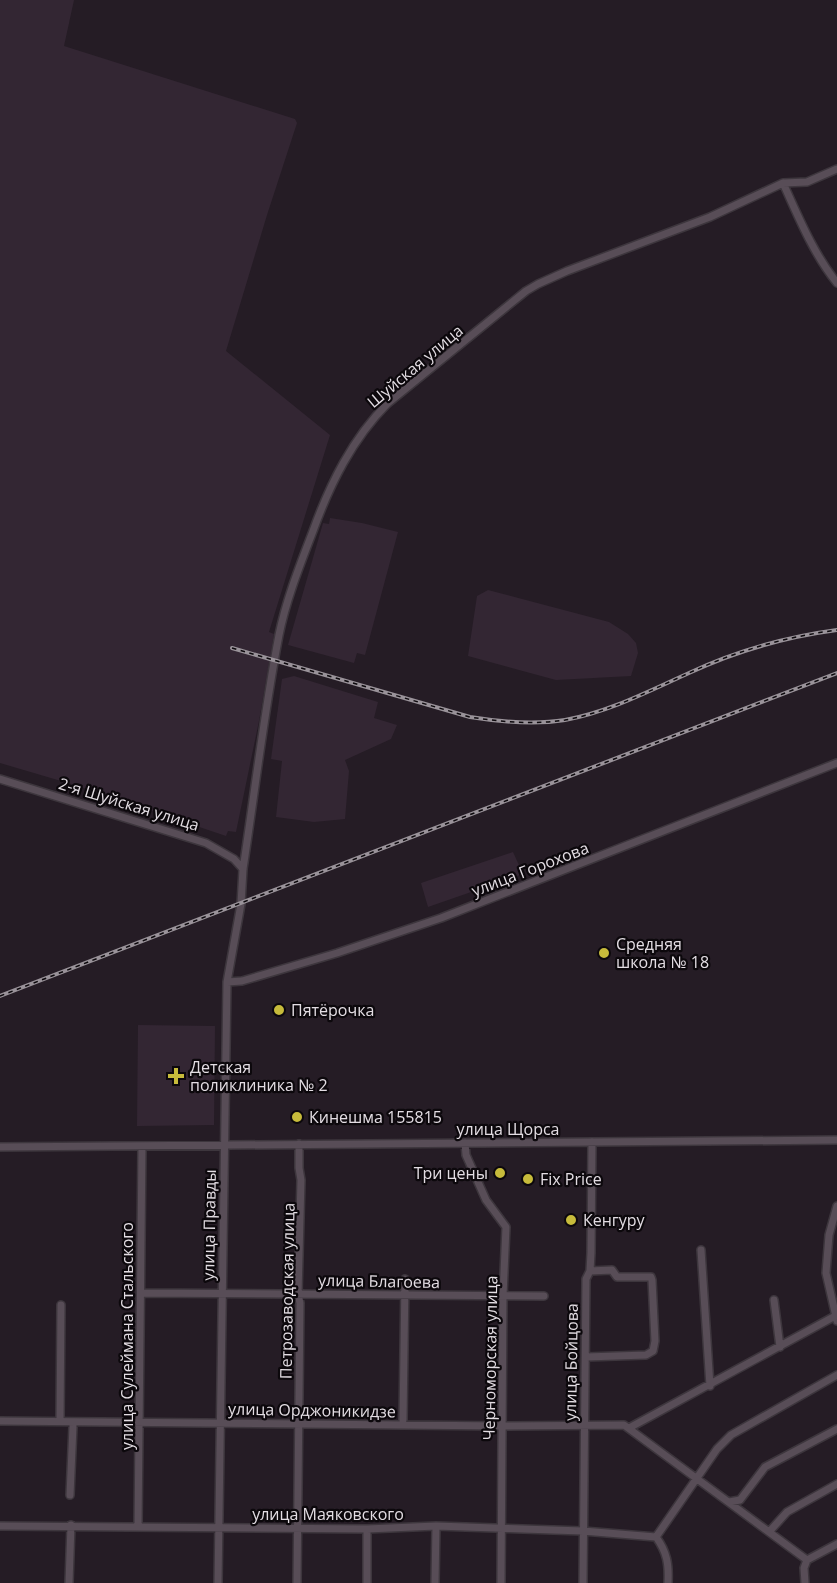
<svg xmlns="http://www.w3.org/2000/svg" width="837" height="1583" font-family="'Open Sans',sans-serif">
<style>
.built{fill:#332633}
.lines{fill:none;stroke-linecap:round;stroke-linejoin:round}
.minor-casing{stroke:#3d363d;stroke-width:10}
.minor{stroke:#584d57;stroke-width:7}
.rail-casing{stroke:#999299;stroke-width:4}
.rail{stroke:#0c080c;stroke-width:1.5;stroke-dasharray:4.5;stroke-linecap:butt}
.poi-dot{fill:#c7bb3b;stroke:#0c080c;stroke-width:2}
.labels{text-anchor:middle;dominant-baseline:central;stroke-width:4.5;stroke-linejoin:round;paint-order:stroke}
.street-label{font-size:16px;fill:#e3dde3;stroke:#0c080c}
.poi-label{font-size:16px;fill:#e3dde3;stroke:#0c080c;text-anchor:start}
</style>
<rect width="100%" height="100%" fill="#251c25"/>
<!-- built -->
<path class="built" d="M0,0H74L64,46L295,119L297,123L267,215L226,351L330,435L269,632L274,634L259,721L236,832L228,831L226,836L78,786L0,763Z
M330,518L362,523L398,532L365,655L357,653L354,663L288,645L323,523L329,524Z
M488,590L609,622L628,634L636,643L638,653L631,676L556,680L468,656L477,596Z
M294,676L378,702L374,718L397,725L391,739L345,760L349,771L345,819L314,822L276,817L282,761L271,759L282,679Z
M513,852L523,874L428,907L421,883Z
M138,1025L215,1026L214,1125L137,1126Z"/>
<g class="lines">
<defs>
<path id="minor" d="M783,183C799,218 813,253 837,283
M0,779L206,843L234,859L243,869
M227,982L242,981L337,953L441,918L837,763
M465,1143L466,1155L486,1200L506,1227L503,1296L501,1583
M0,1147L837,1140
M837,1206L829,1235L826,1273L837,1321
M701,1250L710,1386
M141,1293L544,1296
M774,1300L780,1347
M586,1357L646,1355L653,1351L655,1341L652,1280L651,1277H617L612,1270L590,1271
M403,1420L405,1279
M0,1421L503,1426L624,1425L807,1560
M60,1421L61,1305
M629,1428L837,1315
M70,1495L73,1426
M729,1502L740,1500L765,1467L837,1429
M0,1526L367,1529L436,1526L583,1531L656,1537
M138,1527L142,1146
M367,1529V1583
M769,1532L787,1512L837,1484
M656,1537L717,1449L731,1435L837,1375
M656,1537C667,1552 669,1564 668,1583
M807,1560L837,1544
M69,1583L71,1525
M218,1583L227,982L241,904L243,869C255,791 264,712 279,635C286,600 300,565 313,531C330,484 352,439 388,403L526,291L538,284L567,271L710,217L783,183L807,182L837,169
M297,1583L300,1303L298,1294L301,1180L299,1168V1144
M435,1583L436,1526
M583,1583L586,1279L590,1271L591,1253L592,1142
M805,1583L804,1568L807,1560"/>
</defs>
<!-- minor casing -->
<use href="#minor" class="minor-casing"/>
<!-- minor -->
<use href="#minor" class="minor"/>
<defs>
<path id="rail" d="M232,648L470,717C501,722 534,725 565,720C609,712 649,691 689,673C736,651 785,637 837,630
M0,996L837,673"/>
</defs>
<!-- rail casing -->
<use href="#rail" class="rail-casing"/>
<!-- rail -->
<use href="#rail" class="rail"/>
</g>
<!-- markers -->
<g class="poi-dot">
<circle cx="604" cy="953" r="6"/>
<circle cx="279" cy="1010" r="6"/>
<path d="M173 1067h6v6h6v6h-6v6h-6v-6h-6v-6h6z"/>
<circle cx="297" cy="1117" r="6"/>
<circle cx="500" cy="1173" r="6"/>
<circle cx="528" cy="1179" r="6"/>
<circle cx="571" cy="1220" r="6"/>
</g>
<g class="labels">
<!-- street labels -->
<g class="street-label">
<text transform="translate(415 366) rotate(-40)">Шуйская улица</text>
<text transform="translate(129 804) rotate(17)">2-я Шуйская улица</text>
<text transform="translate(530 869) rotate(-21)">улица Горохова</text>
<text x="508" y="1129">улица Щорса</text>
<text transform="translate(209 1225) rotate(-89)">улица Правды</text>
<text transform="translate(379 1281) rotate(1)">улица Благоева</text>
<text transform="translate(287 1291) rotate(-89)">Петрозаводская улица</text>
<text transform="translate(127 1336) rotate(-90)">улица Сулеймана Стальского</text>
<text transform="translate(490 1358) rotate(-89)">Черноморская улица</text>
<text transform="translate(571 1362) rotate(-89)">улица Бойцова</text>
<text transform="translate(312 1410) rotate(1)">улица Орджоникидзе</text>
<text x="328" y="1514">улица Маяковского</text>
</g>
<!-- poi labels -->
<g class="poi-label">
<text x="616" y="944">Средняя<tspan x="616" dy="18">школа № 18</tspan></text>
<text x="291" y="1010">Пятёрочка</text>
<text x="190" y="1067">Детская<tspan x="190" dy="18">поликлиника № 2</tspan></text>
<text x="309" y="1117">Кинешма 155815</text>
<text x="488" y="1173" text-anchor="end">Три цены</text>
<text x="540" y="1179">Fix Price</text>
<text x="583" y="1220">Кенгуру</text>
</g>
</g>
</svg>
